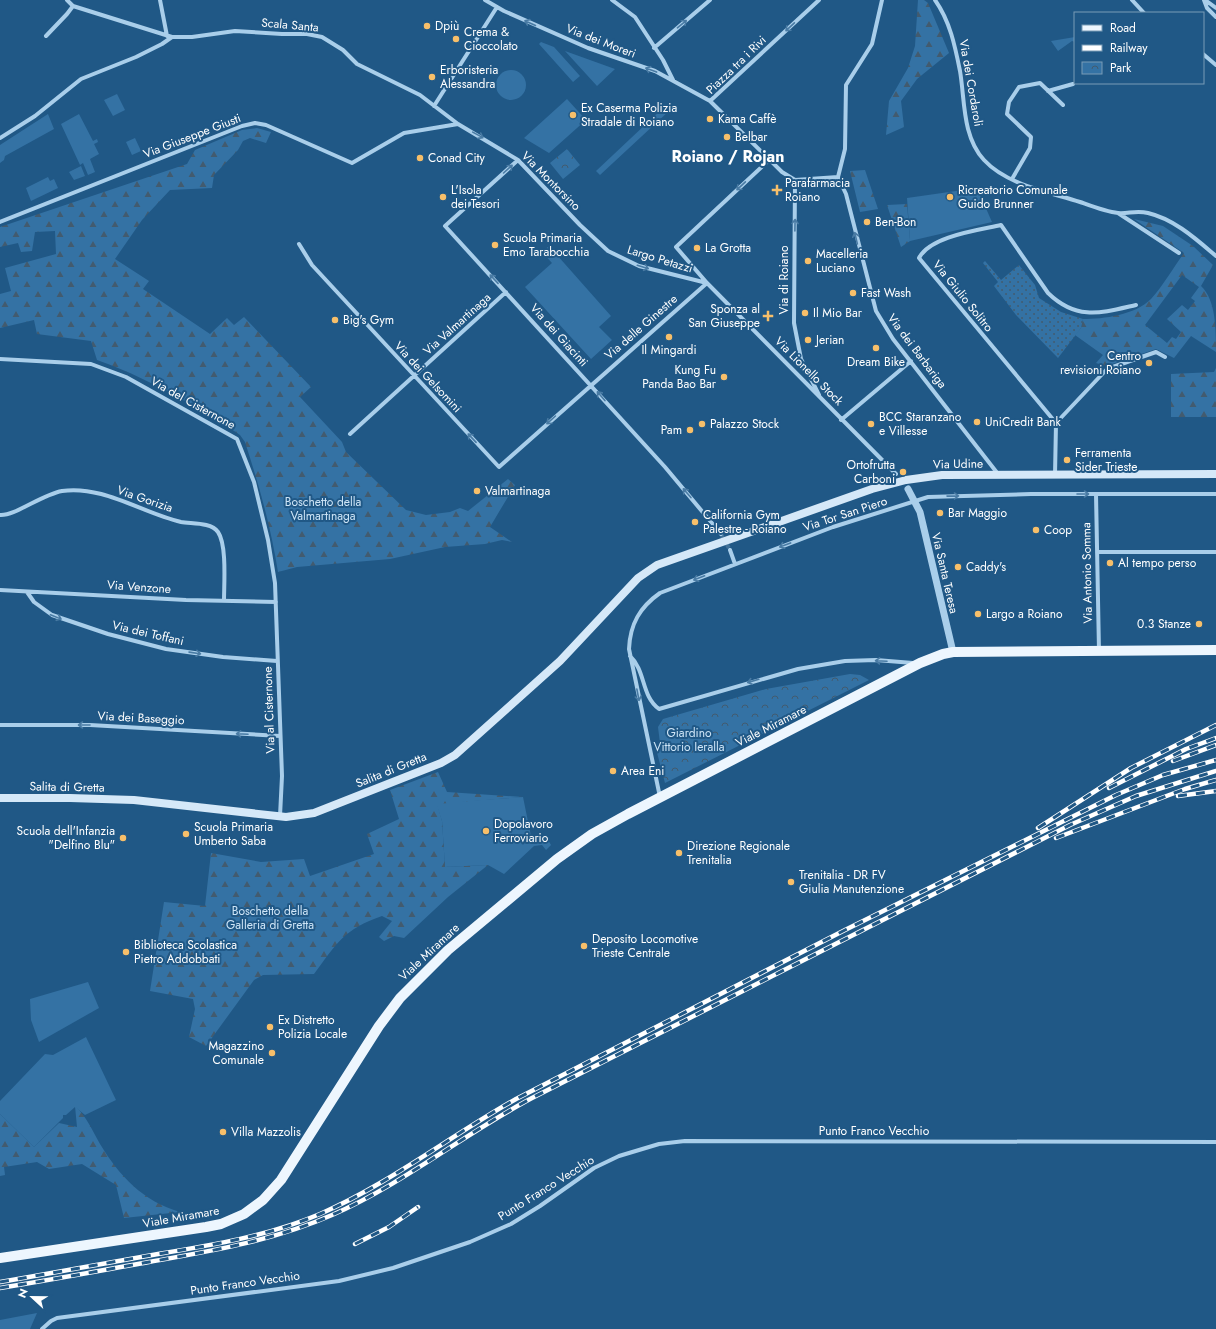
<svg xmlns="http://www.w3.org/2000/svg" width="1216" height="1329" font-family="Jost,sans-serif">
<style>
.grass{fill:#3472a4}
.forest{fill:url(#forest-firs);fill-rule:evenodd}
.park{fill:url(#park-crowns)}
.garden{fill:url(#garden-dots)}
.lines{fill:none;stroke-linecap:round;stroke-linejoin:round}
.minor-tunnel{stroke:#417198;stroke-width:4;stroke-dasharray:4 2;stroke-linecap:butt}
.minor{stroke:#a9ceea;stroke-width:4}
.tertiary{stroke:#a9ceea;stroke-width:7}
.secondary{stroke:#d5e8f8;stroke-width:8}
.primary{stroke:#edf6fe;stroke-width:10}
.rail-casing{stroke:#fff;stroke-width:4.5}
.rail{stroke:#205886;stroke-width:3;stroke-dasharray:9;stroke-linecap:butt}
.oneway{stroke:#497ba4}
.poi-dot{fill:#f7bf6a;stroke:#205886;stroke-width:1.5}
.labels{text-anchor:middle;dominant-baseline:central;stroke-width:4;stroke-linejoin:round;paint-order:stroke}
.street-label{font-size:12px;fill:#fff;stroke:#205886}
.poi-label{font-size:12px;fill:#fff;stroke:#205886;text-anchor:start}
.park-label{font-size:12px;fill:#cee5f7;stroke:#205886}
.district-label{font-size:16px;font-weight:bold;fill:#fff;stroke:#205886}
</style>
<defs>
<pattern id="forest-firs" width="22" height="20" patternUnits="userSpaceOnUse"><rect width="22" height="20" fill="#3472a4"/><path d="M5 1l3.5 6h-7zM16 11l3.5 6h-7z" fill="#425b6f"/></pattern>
<pattern id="park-crowns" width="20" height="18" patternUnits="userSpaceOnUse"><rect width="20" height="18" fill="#3472a4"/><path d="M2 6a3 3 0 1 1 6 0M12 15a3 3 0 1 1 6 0" fill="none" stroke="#425b6f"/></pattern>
<pattern id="garden-dots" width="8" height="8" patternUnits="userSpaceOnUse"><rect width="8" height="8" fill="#3472a4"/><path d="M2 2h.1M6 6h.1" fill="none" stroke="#425b6f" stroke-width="1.8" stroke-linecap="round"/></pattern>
</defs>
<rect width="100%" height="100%" fill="#205886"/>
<!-- grass -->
<path class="grass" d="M1075,37V42L1072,41L1058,51L1051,41Z
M541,42L554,47L580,76L573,82L539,44Z
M565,51L615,69L597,86Z
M496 85a15 15 0 1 1 30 0a15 15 0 1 1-30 0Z
M117,94L125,110L113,116L104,100Z
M567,99L586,120L549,153L524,138Z
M664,107L669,111L600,175L596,171Z
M48,114L54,129L5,156L4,160L0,163V145Z
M79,114L93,141L97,139L98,142L94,144L99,154L90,159L95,172L88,175L83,163L80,165L61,124Z
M135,138L141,151L132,155L126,142Z
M81,166L85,176L74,180L69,172Z
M48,177L50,181L54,179L58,188L31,201L26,188Z
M977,188L992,222L910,241L907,198Z
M549,246L611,316L599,327L612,340L591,359L525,287L552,263L542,252Z
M523,797L532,841L548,840L551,845L546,850L542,845L534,846L504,874L488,865L445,867L442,821L436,803Z
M88,982L99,1008L39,1042L31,1020L30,999Z
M86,1037L116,1100L85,1115L75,1107L66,1115H63V1118L34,1147L0,1114V1101L45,1054L53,1055Z
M37,1313L30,1329H0V1320Z"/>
<!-- forest -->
<path class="forest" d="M918,0H924L928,3L949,53L917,79L901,101L904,127L886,135L889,101L908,68L915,46Z
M257,128L271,132L266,143L250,138L243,141L238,150L214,175L212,188L170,190L142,220L115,259L149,281L143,289L210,334L227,318L234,325L244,317L311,387L300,397L342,442L346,452L406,510L426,515L450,512L460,508L468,511L508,479L515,485L490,527L512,542L502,540L485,544L445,547L390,559L297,567L278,572C271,527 259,485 245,442L240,435C222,422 202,411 183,400C154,384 129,371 97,360L91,341L37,334L34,320L0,328V294L11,291L5,268L56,254L55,231L35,232L32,251L21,252L18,243L0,247V227L187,164L195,150L242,130Z
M865,170L878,209L860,212L850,171Z
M907,204L910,241L901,247L887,205Z
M1134,219L1163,226L1193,246L1213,265L1201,286C1216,300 1216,329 1216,352L1191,336L1174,358L1156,349L1106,366L1096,363L1103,355L1075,335L1081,328L1083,319C1104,319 1135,315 1151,299C1163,286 1173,268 1184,253ZM1182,275L1199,287L1191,298L1195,301L1188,310L1182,305L1167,319L1181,332L1176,339L1172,337L1167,343L1145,325Z
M1216,368V417H1171V374L1214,372Z
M438,772L447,792L523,797L437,804L442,821L445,867L488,865L448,897L404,938L394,936L384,941L379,937L392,921L382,916C344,929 337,943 314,974L263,975L254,980L206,1046L189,1037L195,1009L193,999L150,991L164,902L205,906L211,853L261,862L304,859L310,876L374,854L367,834L399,819L390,790Z
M75,1106C87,1117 92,1130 100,1144C120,1177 143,1201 180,1212L124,1218L116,1185L82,1164L49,1169L37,1162L4,1167L5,1175L0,1176V1114L34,1147L59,1123L77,1127Z"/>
<!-- park -->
<path class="park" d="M567,149L580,165L563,179L550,163Z
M850,674L860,675L869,680L665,783L655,745L660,743L658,727L663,719L766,689Z"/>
<!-- garden -->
<path class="garden" d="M985,261L1001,280L1019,265L1035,285L1039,298L1061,312L1083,319L1081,328L1058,358L1016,315L994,286L998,282L983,263Z"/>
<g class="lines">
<!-- minor-tunnel -->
<path class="minor-tunnel" d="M721,534L730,550"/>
<!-- minor -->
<path class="minor" d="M67,0L73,6L172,37H192L235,31L282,34H307L322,37L343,50L357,64L420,95L458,124L518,160L580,225L608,251L639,266L707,283
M160,0L167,36
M485,0L504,11L588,48L655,71L710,101L782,172L795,180L838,177
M612,0L635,17L663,60L673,80
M935,0C950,21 955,46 960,71C965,100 962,136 984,160C1007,185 1049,192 1080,202C1091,206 1106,212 1118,213C1128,214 1136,210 1148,213C1174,219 1196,239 1216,256
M1132,0L1144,13
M1204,0L1207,8L1216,17
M1205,0L1216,8
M46,36L67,14L73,6
M654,48L710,0
M1203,54L1216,65
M1048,91L1073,84
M710,101L819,0
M434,106L497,7
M0,138L35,116L81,79L136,57L162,44L172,37
M518,160L445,226L665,467L721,534
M769,160L676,247L707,283L896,474
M838,177L846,194L876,311L893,339L998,474
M838,177L845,149L846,85L872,44L882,0
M1012,179L1030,148L1031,137L1007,114L1009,102L1019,87L1040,83L1063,105
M795,180L794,323L801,359L819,395
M1118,213L1179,253
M0,222L242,126L255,123L266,125L352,163L404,133L458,124
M299,244L312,265L499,467L707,283
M0,359L91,364L126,377L237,439L254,482L268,540L275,583L282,776L280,816
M841,420L911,361
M1056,423L1107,369L1156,352L1165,357
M350,434L506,292
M1055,475L1056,423L919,258C930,236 979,230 1001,225L1048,293C1077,321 1101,313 1136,305
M1096,494L1099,651
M0,515C15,516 41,495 62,491C103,485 142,513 181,522C191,524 211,522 218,532C227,545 224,584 224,601
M730,550L735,564
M1097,552H1216
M0,590L186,600L276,602
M27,592L34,602L52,615L108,634L166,649L223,657L277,661
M630,656C646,671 641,696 659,709L798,669L845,661L876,660L913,663
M0,725H90L280,736
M660,797L629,649C630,624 640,607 660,593L833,527L928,497L1031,494H1216
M42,1329L51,1321L57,1318L339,1281L393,1268L470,1242L511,1224L540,1206L594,1168L619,1156L659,1144L685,1141L1216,1142"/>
<!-- tertiary -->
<path class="tertiary" d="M908,489L920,512L953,652"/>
<!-- secondary -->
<path class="secondary" d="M0,798H70L134,800L286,817L314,813L441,763L455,755L560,661L638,578L657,565L872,489L906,480L942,475L1216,474"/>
<!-- primary -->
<path class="primary" d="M0,1258L206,1227L221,1224L244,1214L263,1200L281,1180L379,1026L400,998L448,950L557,859L592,834L628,814L920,663L943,654L953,652L1216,650"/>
<defs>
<path id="rail" d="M1173,761L1216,745
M1109,788L1186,749L1216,738
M1178,796L1216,791
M1038,828L1131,768L1216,725
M1056,838L1185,789L1216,780
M355,1244L389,1227L418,1207
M0,1282C53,1273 106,1263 158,1254C213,1245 268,1236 320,1214C389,1184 450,1136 516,1099L845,930L1116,795L1163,775L1216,760
M0,1288C50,1280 99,1271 149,1262C211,1251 273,1241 332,1215C403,1184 464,1134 532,1098L1070,825L1136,796L1216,771"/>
</defs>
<!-- rail casing -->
<use href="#rail" class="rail-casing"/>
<!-- rail -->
<use href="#rail" class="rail"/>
</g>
<!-- one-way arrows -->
<defs><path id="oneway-shaft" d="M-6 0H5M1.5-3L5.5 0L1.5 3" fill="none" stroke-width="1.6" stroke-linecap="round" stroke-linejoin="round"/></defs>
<g class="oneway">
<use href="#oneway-shaft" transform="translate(530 23) rotate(-156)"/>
<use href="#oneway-shaft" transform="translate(682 24) rotate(-40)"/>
<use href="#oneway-shaft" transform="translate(790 27) rotate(137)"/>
<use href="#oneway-shaft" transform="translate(651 70) rotate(-160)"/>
<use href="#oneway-shaft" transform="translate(478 135) rotate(29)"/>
<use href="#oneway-shaft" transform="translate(508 169) rotate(-42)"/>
<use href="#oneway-shaft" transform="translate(741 186) rotate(137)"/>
<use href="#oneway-shaft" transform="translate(795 225) rotate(-89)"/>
<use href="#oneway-shaft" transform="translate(856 238) rotate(-103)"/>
<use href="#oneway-shaft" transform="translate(643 267) rotate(17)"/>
<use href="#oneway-shaft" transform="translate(494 279) rotate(-133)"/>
<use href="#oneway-shaft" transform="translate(601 396) rotate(-131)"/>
<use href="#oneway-shaft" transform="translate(551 420) rotate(138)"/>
<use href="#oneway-shaft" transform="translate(472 438) rotate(-133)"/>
<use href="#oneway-shaft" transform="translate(687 493) rotate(-131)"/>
<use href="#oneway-shaft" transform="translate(1083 494)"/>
<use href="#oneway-shaft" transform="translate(953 496) rotate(-1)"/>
<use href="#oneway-shaft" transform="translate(785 545) rotate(160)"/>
<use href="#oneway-shaft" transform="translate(699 578) rotate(159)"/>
<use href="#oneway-shaft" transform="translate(56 617) rotate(22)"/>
<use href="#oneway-shaft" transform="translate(195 653) rotate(8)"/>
<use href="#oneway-shaft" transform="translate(881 661) rotate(-177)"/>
<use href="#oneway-shaft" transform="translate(753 681) rotate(164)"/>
<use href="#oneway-shaft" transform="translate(638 695) rotate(79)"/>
<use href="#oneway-shaft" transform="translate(84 725) rotate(-180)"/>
<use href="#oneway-shaft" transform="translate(242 734) rotate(-177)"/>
</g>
<!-- markers -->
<g class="poi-dot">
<circle cx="427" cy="26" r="4"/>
<circle cx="456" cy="39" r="4"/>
<circle cx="432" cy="77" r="4"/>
<circle cx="573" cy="115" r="4"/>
<circle cx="710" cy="119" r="4"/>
<circle cx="727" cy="137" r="4"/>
<circle cx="420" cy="158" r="4"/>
<path d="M775 184h4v4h4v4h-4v4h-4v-4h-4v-4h4z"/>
<circle cx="443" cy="197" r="4"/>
<circle cx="950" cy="197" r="4"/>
<circle cx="867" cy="222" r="4"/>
<circle cx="495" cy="245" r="4"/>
<circle cx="697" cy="248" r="4"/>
<circle cx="808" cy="261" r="4"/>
<circle cx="853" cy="293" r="4"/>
<circle cx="805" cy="313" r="4"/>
<path d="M766 310h4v4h4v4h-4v4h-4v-4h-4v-4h4z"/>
<circle cx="335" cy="320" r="4"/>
<circle cx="669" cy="337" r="4"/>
<circle cx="808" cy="340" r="4"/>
<circle cx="876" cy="348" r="4"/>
<circle cx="1149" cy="363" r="4"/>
<circle cx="724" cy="377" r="4"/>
<circle cx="977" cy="422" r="4"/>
<circle cx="702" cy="424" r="4"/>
<circle cx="871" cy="424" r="4"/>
<circle cx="690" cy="430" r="4"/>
<circle cx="1067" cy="460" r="4"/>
<circle cx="903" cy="472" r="4"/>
<circle cx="477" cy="491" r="4"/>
<circle cx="940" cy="513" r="4"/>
<circle cx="695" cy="522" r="4"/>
<circle cx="1036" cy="530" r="4"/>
<circle cx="1110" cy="563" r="4"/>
<circle cx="958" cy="567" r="4"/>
<circle cx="978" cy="614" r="4"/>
<circle cx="1199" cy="624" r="4"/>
<circle cx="613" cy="771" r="4"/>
<circle cx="486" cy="831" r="4"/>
<circle cx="186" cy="834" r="4"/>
<circle cx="123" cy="838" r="4"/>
<circle cx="679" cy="853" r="4"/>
<circle cx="791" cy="882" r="4"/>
<circle cx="584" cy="946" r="4"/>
<circle cx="126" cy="952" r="4"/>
<circle cx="270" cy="1027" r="4"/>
<circle cx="272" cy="1053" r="4"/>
<circle cx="223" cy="1132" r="4"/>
</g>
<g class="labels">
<!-- street labels -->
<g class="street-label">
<text transform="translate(290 25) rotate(5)">Scala Santa</text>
<text transform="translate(601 41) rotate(21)">Via dei Moreri</text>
<text transform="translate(736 65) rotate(-44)">Piazza tra i Rivi</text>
<text transform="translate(971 83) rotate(80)">Via dei Cordaroli</text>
<text transform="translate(192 136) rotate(-21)">Via Giuseppe Giusti</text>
<text transform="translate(551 181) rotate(45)">Via Montorsino</text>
<text transform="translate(660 259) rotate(17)">Largo Petazzi</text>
<text transform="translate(784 280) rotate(-90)">Via di Roiano</text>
<text transform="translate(963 296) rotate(51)">Via Giulio Solitro</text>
<text transform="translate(457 324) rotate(-42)">Via Valmartinaga</text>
<text transform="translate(641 327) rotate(-41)">Via delle Ginestre</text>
<text transform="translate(559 335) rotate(48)">Via dei Giacinti</text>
<text transform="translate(917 351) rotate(53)">Via dei Barbariga</text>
<text transform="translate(809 371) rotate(45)">Via Lionello Stock</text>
<text transform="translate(428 377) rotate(47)">Via dei Gelsomini</text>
<text transform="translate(193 403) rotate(29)">Via del Cisternone</text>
<text transform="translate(958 464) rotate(-1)">Via Udine</text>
<text transform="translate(145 499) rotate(19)">Via Gorizia</text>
<text transform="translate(845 514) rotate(-18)">Via Tor San Piero</text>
<text transform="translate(945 573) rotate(77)">Via Santa Teresa</text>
<text transform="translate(1087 573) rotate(-91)">Via Antonio Somma</text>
<text transform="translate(139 587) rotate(4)">Via Venzone</text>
<text transform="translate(148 633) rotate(13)">Via dei Toffani</text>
<text transform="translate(269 710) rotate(-92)">Via al Cisternone</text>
<text transform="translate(141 718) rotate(3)">Via dei Baseggio</text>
<text transform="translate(771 726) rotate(-27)">Viale Miramare</text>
<text transform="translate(391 770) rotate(-22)">Salita di Gretta</text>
<text transform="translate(67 787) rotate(1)">Salita di Gretta</text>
<text transform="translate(429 952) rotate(-43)">Viale Miramare</text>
<text x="874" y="1131">Punto Franco Vecchio</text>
<text transform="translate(546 1188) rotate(-32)">Punto Franco Vecchio</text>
<text transform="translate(181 1217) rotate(-10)">Viale Miramare</text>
<text transform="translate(245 1283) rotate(-8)">Punto Franco Vecchio</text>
</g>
<!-- poi labels -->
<g class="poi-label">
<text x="435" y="26">Dpiù</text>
<text x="464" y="32">Crema &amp;<tspan x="464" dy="14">Cioccolato</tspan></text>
<text x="440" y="70">Erboristeria<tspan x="440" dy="14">Alessandra</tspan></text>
<text x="581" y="108">Ex Caserma Polizia<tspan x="581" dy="14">Stradale di Roiano</tspan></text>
<text x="718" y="119">Kama Caffè</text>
<text x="735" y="137">Belbar</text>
<text x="428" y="158">Conad City</text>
<text x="785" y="183">Parafarmacia<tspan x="785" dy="14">Roiano</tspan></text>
<text x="451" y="190">L'Isola<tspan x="451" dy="14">dei Tesori</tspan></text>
<text x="958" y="190">Ricreatorio Comunale<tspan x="958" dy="14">Guido Brunner</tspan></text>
<text x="875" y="222">Ben-Bon</text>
<text x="503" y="238">Scuola Primaria<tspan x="503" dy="14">Emo Tarabocchia</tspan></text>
<text x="705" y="248">La Grotta</text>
<text x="816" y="254">Macelleria<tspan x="816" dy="14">Luciano</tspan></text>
<text x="861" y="293">Fast Wash</text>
<text x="760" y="309" text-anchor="end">Sponza al<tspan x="760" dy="14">San Giuseppe</tspan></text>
<text x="813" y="313">Il Mio Bar</text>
<text x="343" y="320">Big's Gym</text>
<text x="816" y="340">Jerian</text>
<text x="669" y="350" text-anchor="middle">Il Mingardi</text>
<text x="1141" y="356" text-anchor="end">Centro<tspan x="1141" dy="14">revisioni Roiano</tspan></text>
<text x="876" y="362" text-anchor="middle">Dream Bike</text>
<text x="716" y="370" text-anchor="end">Kung Fu<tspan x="716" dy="14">Panda Bao Bar</tspan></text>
<text x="879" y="417">BCC Staranzano<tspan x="879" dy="14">e Villesse</tspan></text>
<text x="985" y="422">UniCredit Bank</text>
<text x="710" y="424">Palazzo Stock</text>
<text x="682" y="430" text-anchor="end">Pam</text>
<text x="1075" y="453">Ferramenta<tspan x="1075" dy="14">Sider Trieste</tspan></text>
<text x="895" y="465" text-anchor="end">Ortofrutta<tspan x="895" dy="14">Carboni</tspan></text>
<text x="485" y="491">Valmartinaga</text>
<text x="948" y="513">Bar Maggio</text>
<text x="703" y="515">California Gym<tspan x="703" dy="14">Palestre - Roiano</tspan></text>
<text x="1044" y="530">Coop</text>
<text x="1118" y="563">Al tempo perso</text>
<text x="966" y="567">Caddy's</text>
<text x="986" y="614">Largo a Roiano</text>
<text x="1191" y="624" text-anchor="end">0.3 Stanze</text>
<text x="621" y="771">Area Eni</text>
<text x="494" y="824">Dopolavoro<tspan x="494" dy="14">Ferroviario</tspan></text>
<text x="194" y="827">Scuola Primaria<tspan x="194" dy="14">Umberto Saba</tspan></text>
<text x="115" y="831" text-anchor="end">Scuola dell'Infanzia<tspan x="115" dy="14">"Delfino Blu"</tspan></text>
<text x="687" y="846">Direzione Regionale<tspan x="687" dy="14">Trenitalia</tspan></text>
<text x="799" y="875">Trenitalia - DR FV<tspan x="799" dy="14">Giulia Manutenzione</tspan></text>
<text x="592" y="939">Deposito Locomotive<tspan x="592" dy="14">Trieste Centrale</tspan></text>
<text x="134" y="945">Biblioteca Scolastica<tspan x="134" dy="14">Pietro Addobbati</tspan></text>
<text x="278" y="1020">Ex Distretto<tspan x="278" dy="14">Polizia Locale</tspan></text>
<text x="264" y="1046" text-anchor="end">Magazzino<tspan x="264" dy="14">Comunale</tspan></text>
<text x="231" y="1132">Villa Mazzolis</text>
</g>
<!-- park labels -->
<g class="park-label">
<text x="323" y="502">Boschetto della<tspan x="323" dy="14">Valmartinaga</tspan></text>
<text x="689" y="733">Giardino<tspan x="689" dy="14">Vittorio Ieralla</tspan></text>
<text x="270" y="911">Boschetto della<tspan x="270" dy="14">Galleria di Gretta</tspan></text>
</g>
<!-- district labels -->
<g class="district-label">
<text x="728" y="156">Roiano / Rojan</text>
</g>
</g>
<!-- legend -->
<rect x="1074" y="12" width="130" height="72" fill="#205886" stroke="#799bb6"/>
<rect x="1082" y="25" width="20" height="6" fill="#edf6fe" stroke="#799bb6"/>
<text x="1110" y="32" font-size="12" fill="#ffffff">Road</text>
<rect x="1082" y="45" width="20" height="6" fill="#ffffff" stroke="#799bb6"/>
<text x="1110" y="52" font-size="12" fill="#ffffff">Railway</text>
<rect x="1082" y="62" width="20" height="12" fill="url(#park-crowns)" stroke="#799bb6"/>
<text x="1110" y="72" font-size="12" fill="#ffffff">Park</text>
<!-- north arrow -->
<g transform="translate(32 1297) rotate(292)" stroke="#205886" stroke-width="3" paint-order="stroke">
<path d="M0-3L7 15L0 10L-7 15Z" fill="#ffffff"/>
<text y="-6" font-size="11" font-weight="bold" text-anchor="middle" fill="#ffffff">N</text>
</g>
</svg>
